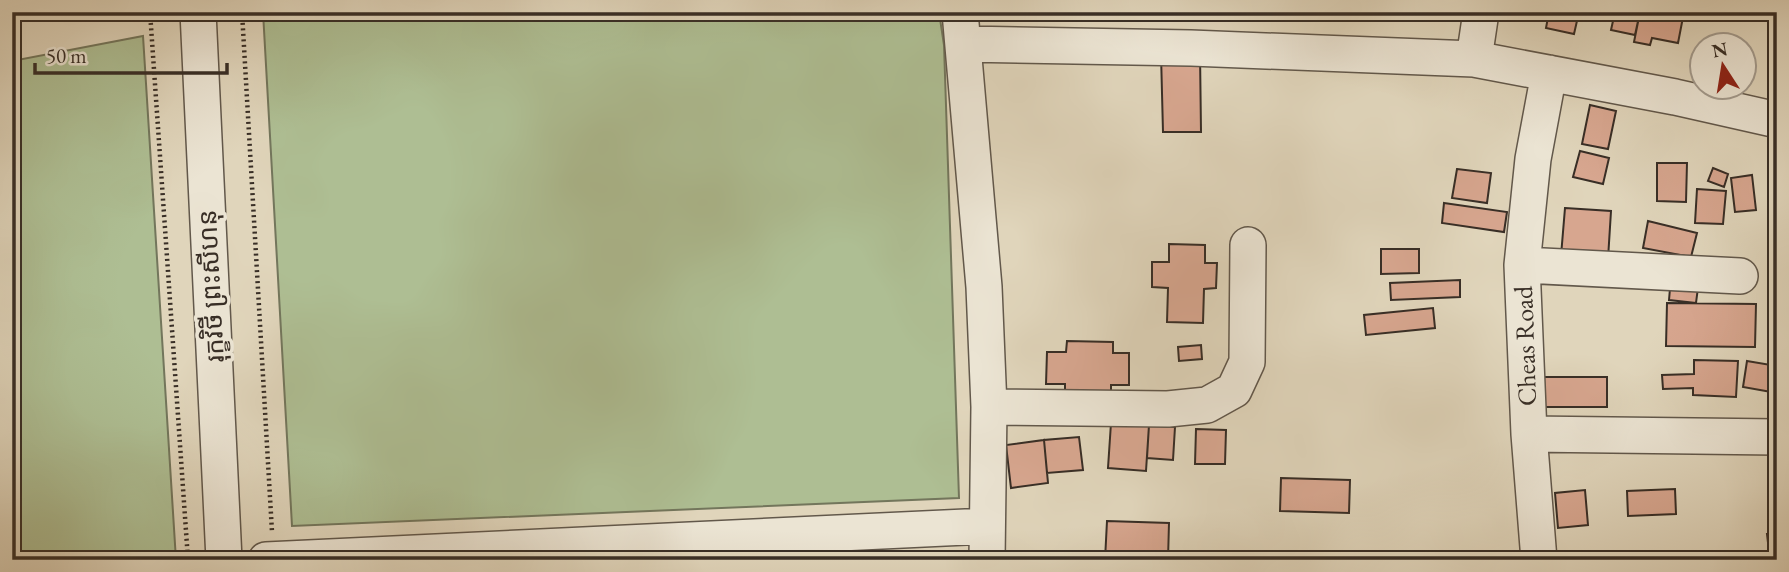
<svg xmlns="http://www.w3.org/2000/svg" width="1789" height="572" font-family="'EB Garamond','Noto Sans Khmer',serif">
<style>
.green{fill:#aebe93;stroke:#73765c;stroke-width:2}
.building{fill:#d7a68f;stroke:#382e26;stroke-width:2}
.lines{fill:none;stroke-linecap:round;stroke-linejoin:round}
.minor-casing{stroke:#62584b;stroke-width:38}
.path{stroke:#382e26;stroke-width:4.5;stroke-dasharray:2 3.5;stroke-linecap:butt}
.minor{stroke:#ebe4d3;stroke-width:35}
.labels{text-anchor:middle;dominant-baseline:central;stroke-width:7;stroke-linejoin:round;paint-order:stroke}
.street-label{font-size:26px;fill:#382e26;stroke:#ebe4d3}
</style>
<rect width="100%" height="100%" fill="#e0d5bb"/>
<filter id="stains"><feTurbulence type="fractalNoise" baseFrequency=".00286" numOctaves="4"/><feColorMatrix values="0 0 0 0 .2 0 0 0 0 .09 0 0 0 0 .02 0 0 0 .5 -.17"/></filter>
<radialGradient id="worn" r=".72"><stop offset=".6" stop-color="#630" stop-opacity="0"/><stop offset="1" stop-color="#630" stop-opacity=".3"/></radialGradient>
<!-- green -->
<path class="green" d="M263,12H939L944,45L959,498L292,526Z
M143,36L176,560H12V61Z"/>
<!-- building -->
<path class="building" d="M1549,12H1579L1574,34L1546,28Z
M1615,12H1640L1635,35L1611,30Z
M1640,12H1684L1678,43L1652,38L1650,45L1634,42Z
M1200,53L1201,132H1163L1161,54Z
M1590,105L1616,111L1608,149L1582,144Z
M1580,151L1609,158L1603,184L1573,177Z
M1657,163H1687L1686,202L1657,201Z
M1713,168L1728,174L1724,187L1708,181Z
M1457,169L1491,173L1487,203L1452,198Z
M1752,175L1756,210L1735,212L1731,178Z
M1697,189L1726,191L1723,224L1695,223Z
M1444,203L1507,212L1504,232L1442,223Z
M1565,208L1611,211L1608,259L1561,256Z
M1648,221L1697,233L1691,257L1643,248Z
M1169,244L1205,245V263H1217L1216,288L1204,289L1203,323L1167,322L1168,288L1152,287V262H1169Z
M1381,249H1419V273L1381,274Z
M1671,277L1699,280L1696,303L1669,300Z
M1460,280V297L1391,300L1390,283Z
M1667,303L1756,304L1755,347L1666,346Z
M1433,308L1435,328L1366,335L1364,315Z
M1067,341L1113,342V353H1129V385H1111V396L1065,395V384H1046L1047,352H1066Z
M1201,345L1202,359L1179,361L1178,347Z
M1694,360L1738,361L1736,397L1693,395V388L1663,389L1662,375L1694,374Z
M1747,361L1777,366V393L1743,387Z
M1539,377H1607V407H1539Z
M1111,423L1149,425L1146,471L1108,468Z
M1149,425L1175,427L1173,460L1147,458Z
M1196,429L1226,430L1225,464H1195Z
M1079,437L1083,470L1047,473L1044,440Z
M1044,440L1048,483L1011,488L1006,445Z
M1281,478L1350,480L1349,513L1280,511Z
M1675,489L1676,514L1628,516L1627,491Z
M1585,490L1588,525L1558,528L1555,493Z
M1107,521L1169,523L1168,560H1105Z
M1767,534H1777V560H1770Z
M853,543L854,560H793L792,547Z
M930,552L931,560H870L869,555Z
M1324,554V560L1276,559Z"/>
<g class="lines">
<defs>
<path id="minor" d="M198,12L224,560
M960,12L984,287L989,407L987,560
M964,44L1191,48L1474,59L1675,97L1777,120
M1474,59L1481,12
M1522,265L1533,159L1549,73
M989,407L1168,409L1207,405L1234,390L1247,362L1248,245
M1529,434L1777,437
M266,560L987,526
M1539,560L1529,434L1522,265L1740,276"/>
</defs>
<!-- minor casing -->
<use href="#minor" class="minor-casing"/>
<!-- path -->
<path class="path" d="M150,12L188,560
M242,12L272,532"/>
<!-- minor -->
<use href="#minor" class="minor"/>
</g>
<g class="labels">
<!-- street labels -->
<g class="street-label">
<text transform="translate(211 286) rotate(-93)">រុក្ខវិថី ព្រះសីហនុ</text>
<text transform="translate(1525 346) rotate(-92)">Cheas Road</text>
</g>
</g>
<!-- margin -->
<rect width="1789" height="572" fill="none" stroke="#e0d5bb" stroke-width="42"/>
<rect x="14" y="14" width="1761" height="544" fill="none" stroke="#382e26" stroke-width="3.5"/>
<rect x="21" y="21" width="1747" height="530" fill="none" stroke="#382e26" stroke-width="2"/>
<!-- north arrow -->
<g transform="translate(1723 66) rotate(348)"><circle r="33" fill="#ebe4d3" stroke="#a39b8e" stroke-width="2"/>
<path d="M0-5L12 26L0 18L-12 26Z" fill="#8f2418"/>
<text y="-10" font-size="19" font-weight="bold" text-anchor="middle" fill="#382e26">N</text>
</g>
<!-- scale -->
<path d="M35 63v10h192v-10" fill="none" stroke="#382e26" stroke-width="3.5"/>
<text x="46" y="63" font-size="21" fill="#382e26" stroke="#ebe4d3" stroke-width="5" paint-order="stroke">50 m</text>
<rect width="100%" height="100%" filter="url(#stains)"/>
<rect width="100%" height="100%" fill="url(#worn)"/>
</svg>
